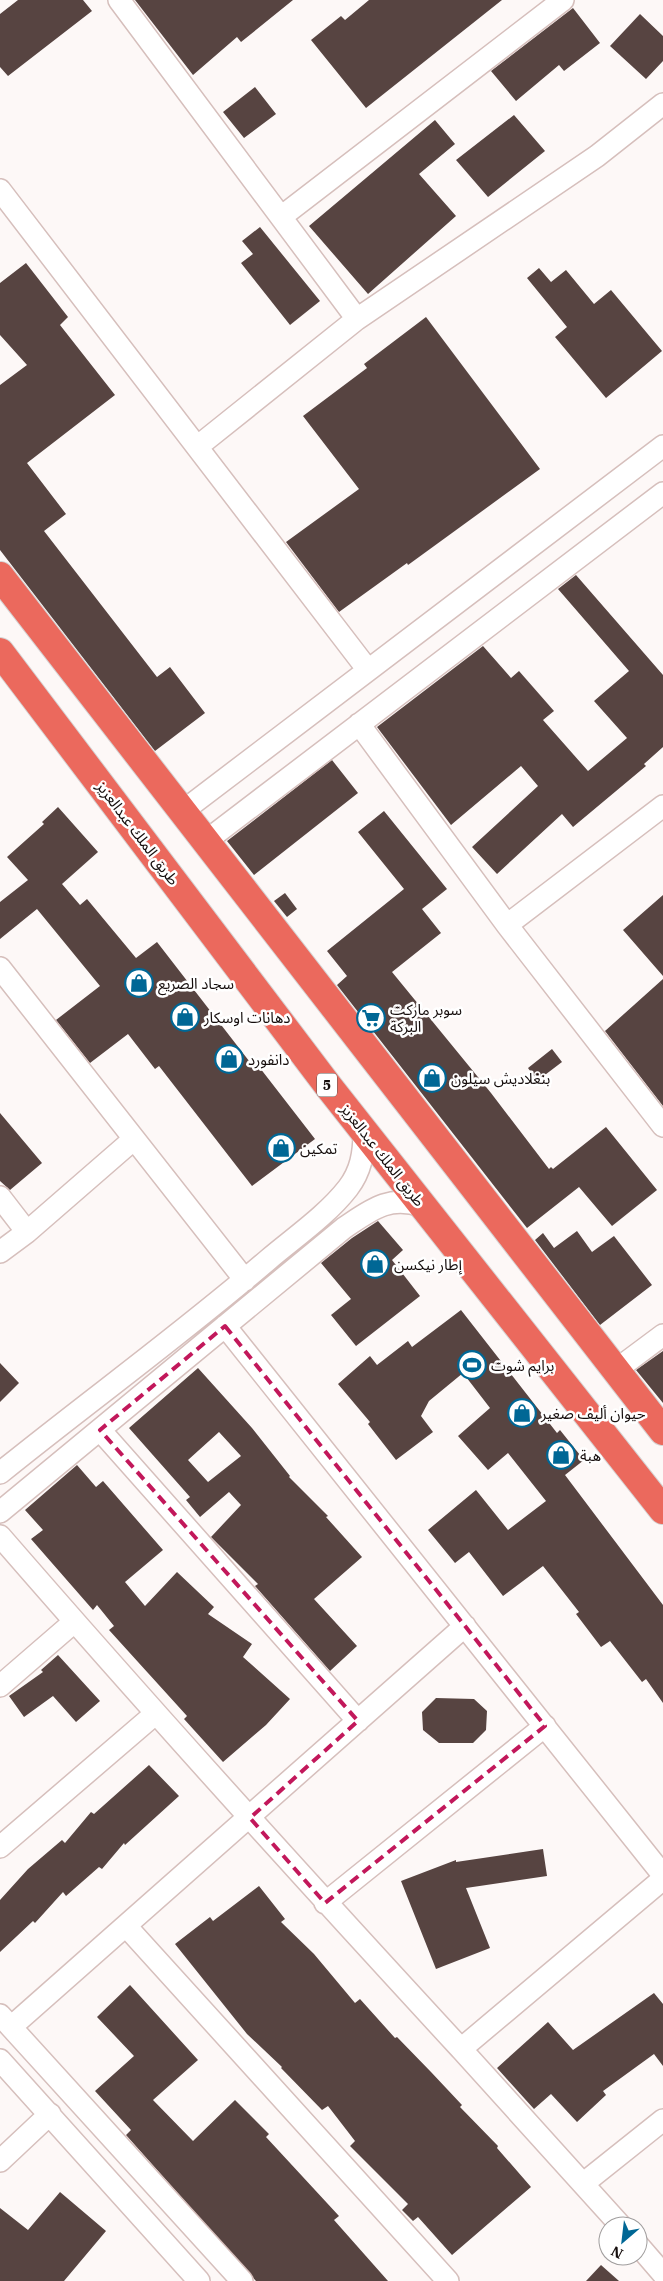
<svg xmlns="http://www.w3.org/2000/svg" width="663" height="2281" font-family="'IBM Plex Serif','Noto Sans Arabic',serif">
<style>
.building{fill:#574441;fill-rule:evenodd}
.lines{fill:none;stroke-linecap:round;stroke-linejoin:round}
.minor-casing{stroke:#d6bfbc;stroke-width:24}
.highway-casing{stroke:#d5d3d3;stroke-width:30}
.minor{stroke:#fff;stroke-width:21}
.highway{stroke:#eb695d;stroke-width:28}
.marked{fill:none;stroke:#c2185b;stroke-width:4;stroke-dasharray:10 6;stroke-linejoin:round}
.labels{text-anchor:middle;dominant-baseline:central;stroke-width:5;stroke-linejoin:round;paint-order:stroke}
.shield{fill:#fff;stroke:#5b5655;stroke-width:1}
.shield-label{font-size:14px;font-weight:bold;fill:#150d0c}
.street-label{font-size:15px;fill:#150d0c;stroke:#fff}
.poi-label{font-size:15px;fill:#150d0c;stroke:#fff;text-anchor:start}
</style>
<rect width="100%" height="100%" fill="#fdf8f7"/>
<!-- building -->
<path class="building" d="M18,0H83L92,11L8,76L0,67V14Z
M135,0H293L241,42L237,37L193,75Z
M369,0H502L366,108L311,40L341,16L345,20Z
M573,8L600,43L564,71L559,65L516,101L491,71Z
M640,14L663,36V61L646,79L610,46Z
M255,87L276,114L244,138L223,112Z
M514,115L545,151L488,197L456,160Z
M435,120L455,144L419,174L456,216L368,294L309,226Z
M260,227L320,301L290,325L241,263L253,254L242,241Z
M26,263L68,317L60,325L115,395L27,463L66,514L44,531L157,677L170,667L205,713L155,751L0,550V385L27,365L0,335V283Z
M539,268L551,282L566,270L594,304L611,290L662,351L606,398L555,337L567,327L527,278Z
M426,317L540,469L408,565L407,563L339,612L286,542L359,489L303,416L367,368L364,364Z
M576,575L663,675V747L644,764L646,766L573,827L562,814L497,874L472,847L538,786L521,766L451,825L377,727L483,646L511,678L519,671L554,711L543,720L588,771L627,738L594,701L629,671L558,589Z
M332,760L358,793L254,875L227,841Z
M58,807L98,852L62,884L80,905L87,899L136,958L157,942L256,1070L260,1068L315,1139L252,1186L159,1066L155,1069L128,1034L90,1063L56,1020L100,986L37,909L0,939V902L28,880L7,857L44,824L42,822Z
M384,811L447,889L422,909L441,933L392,972L491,1093L549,1169L551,1167L553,1169L606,1127L657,1190L612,1226L579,1187L527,1228L337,985L347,976L327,951L404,889L358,832Z
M285,893L297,909L287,917L274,901Z
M663,895V976L623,930Z
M663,979V1106L605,1031Z
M552,1049L562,1062L537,1081L528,1068Z
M0,1113L42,1163L10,1190L0,1181Z
M378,1221L403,1250L392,1260L420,1296L356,1346L331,1315L351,1299L321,1263L352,1238Z
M577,1231L592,1252L614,1236L652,1285L600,1325L535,1240L543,1233L554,1248Z
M461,1310L557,1433L560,1430L584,1460L565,1475L663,1605V1703L646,1679L642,1682L610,1641L601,1647L576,1614L579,1612L543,1566L503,1596L469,1552L455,1563L428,1530L476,1490L508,1530L546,1501L508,1453L488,1470L458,1436L490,1408L463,1373L429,1401L421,1416L433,1432L396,1460L368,1424L370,1422L338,1384L370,1356L377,1365L408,1341L412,1347Z
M663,1351V1403L636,1370Z
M0,1363L19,1383L0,1402Z
M198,1368L252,1428L290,1476L289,1477L328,1516L326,1517L362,1557L314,1599L357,1646L330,1671L255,1586L258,1584L211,1537L241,1505L229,1492L200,1517L186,1500L190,1497L129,1428ZM219,1432L241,1456L208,1482L188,1460Z
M77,1465L96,1487L103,1481L163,1550L125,1582L145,1606L177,1572L214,1607L208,1614L252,1644L243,1657L290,1699L266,1725L223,1762L184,1719L187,1716L109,1630L114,1626L97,1605L93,1610L31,1539L43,1530L25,1510Z
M58,1655L100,1701L76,1722L53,1696L24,1717L9,1696L43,1672L41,1670Z
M436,1698L474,1699L487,1711L486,1730L473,1743H439L423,1730L422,1712Z
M149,1765L179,1796L125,1845L124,1843L102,1869L99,1867L66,1896L63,1892L35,1923L33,1921L0,1952V1900L28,1869L62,1840L65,1843L91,1812L94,1814Z
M543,1849L547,1876L466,1888L490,1948L436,1969L401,1881L456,1860V1862Z
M259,1886L285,1919L281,1922L314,1954L355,2003L360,1999L395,2038L397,2037L431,2072L462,2105L460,2107L498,2146L497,2148L531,2187L452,2255L418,2217L413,2221L402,2210L408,2204L350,2146L355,2141L328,2106L322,2110L281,2068L282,2067L247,2034L175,1944L210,1917L213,1921Z
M130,1985L198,2060L153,2100L193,2141L235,2100L269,2134L266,2137L339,2216L334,2220L388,2281H256L126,2135L131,2130L95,2091L134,2056L97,2017Z
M654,1993L663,2004V2066L654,2054L603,2091L606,2095L577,2122L551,2094L534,2109L497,2068L548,2022L573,2050Z
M60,2192L106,2231L64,2281H0V2208L28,2230Z
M601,2265L619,2281H586Z"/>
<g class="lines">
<defs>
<path id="minor" d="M119,0L357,319L197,447
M0,190L368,670
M281,217L563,0
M357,319L597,156L663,104
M359,724L507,925L663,1126
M183,811L663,446
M206,841L663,493
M507,925L663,806
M0,968L245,1280
M0,1197L27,1232L0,1252
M27,1232L134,1139
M225,1326L663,1875
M616,1370L663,1335
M100,1430L358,1721
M0,1473C89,1401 182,1334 269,1259C295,1237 327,1215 348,1188C361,1171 364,1153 364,1132
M0,1512L344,1228C371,1210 388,1195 422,1206
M0,1536C151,1710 305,1880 461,2049
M0,1686L74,1622
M0,1847L155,1714
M325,1903L545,1726
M126,1926L448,2281
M0,2015L242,2281
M11,2027L465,1626
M0,2060L199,2281
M0,2161L50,2114
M584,2183L663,2120
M621,2226L461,2049L663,1879
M638,2245L663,2274"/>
<path id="highway" d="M0,576L663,1431
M0,652L329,1087L663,1510"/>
</defs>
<!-- minor casing -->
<use href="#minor" class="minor-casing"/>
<!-- highway casing -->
<use href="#highway" class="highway-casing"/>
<!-- minor -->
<use href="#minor" class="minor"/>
<!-- highway -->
<use href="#highway" class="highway"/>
</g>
<!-- marked area -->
<path class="marked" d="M225,1326L545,1726L325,1903L250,1818L358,1721L100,1430Z"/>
<!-- icons -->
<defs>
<symbol id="shop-ring" viewBox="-11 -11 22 22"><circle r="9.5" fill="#fff" stroke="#006795" stroke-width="1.5"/><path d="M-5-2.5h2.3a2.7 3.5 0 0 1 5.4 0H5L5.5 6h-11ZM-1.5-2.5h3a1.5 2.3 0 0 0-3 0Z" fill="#006795"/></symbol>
<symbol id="supermarket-ring" viewBox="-11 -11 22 22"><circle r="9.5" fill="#fff" stroke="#006795" stroke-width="1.5"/><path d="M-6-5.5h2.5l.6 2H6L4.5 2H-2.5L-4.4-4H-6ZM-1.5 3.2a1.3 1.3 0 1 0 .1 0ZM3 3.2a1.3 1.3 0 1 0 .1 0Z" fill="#006795"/></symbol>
<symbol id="stadium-ring" viewBox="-11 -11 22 22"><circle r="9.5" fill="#fff" stroke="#006795" stroke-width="1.5"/><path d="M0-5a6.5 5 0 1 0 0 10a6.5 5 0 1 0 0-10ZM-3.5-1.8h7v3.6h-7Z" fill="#006795"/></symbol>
</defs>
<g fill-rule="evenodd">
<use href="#shop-ring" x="123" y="967" width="32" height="32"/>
<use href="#shop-ring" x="169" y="1001" width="32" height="32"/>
<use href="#supermarket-ring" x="355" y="1002" width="32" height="32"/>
<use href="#shop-ring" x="213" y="1043" width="32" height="32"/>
<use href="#shop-ring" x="416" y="1062" width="32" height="32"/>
<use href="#shop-ring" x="265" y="1132" width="32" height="32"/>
<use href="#shop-ring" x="359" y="1248" width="32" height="32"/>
<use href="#stadium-ring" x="456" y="1349" width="32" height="32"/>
<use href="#shop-ring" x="506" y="1397" width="32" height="32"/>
<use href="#shop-ring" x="545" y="1439" width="32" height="32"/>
</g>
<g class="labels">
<!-- shield labels -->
<rect class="shield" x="317" y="1073.5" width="20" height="23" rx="4"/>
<g class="shield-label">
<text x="327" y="1085">5</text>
</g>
<!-- street labels -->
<g class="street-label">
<text transform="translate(138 833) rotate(53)">طريق الملك عبدالعزيز</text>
<text transform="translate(383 1155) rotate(52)">طريق الملك عبدالعزيز</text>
</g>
<!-- poi labels -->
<g class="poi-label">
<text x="158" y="983">سجاد الصريع</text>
<text x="390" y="1009">سوبر ماركت<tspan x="390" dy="17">البركة</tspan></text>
<text x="204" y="1017">دهانات اوسكار</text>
<text x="248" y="1059">دانفورد</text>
<text x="451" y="1078">بنغلاديش سيلون</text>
<text x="300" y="1148">تمكين</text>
<text x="394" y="1264">إطار نيكسن</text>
<text x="491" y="1365">برايم شوت</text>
<text x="541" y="1413">حيوان أليف صغير</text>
<text x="580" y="1455">هبة</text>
</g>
</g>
<!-- north arrow -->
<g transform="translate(623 2241) rotate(208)"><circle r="24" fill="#ffffff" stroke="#a19e9e"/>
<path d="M0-4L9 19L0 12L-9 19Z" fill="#006795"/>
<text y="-8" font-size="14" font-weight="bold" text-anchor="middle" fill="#150d0c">N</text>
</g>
</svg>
